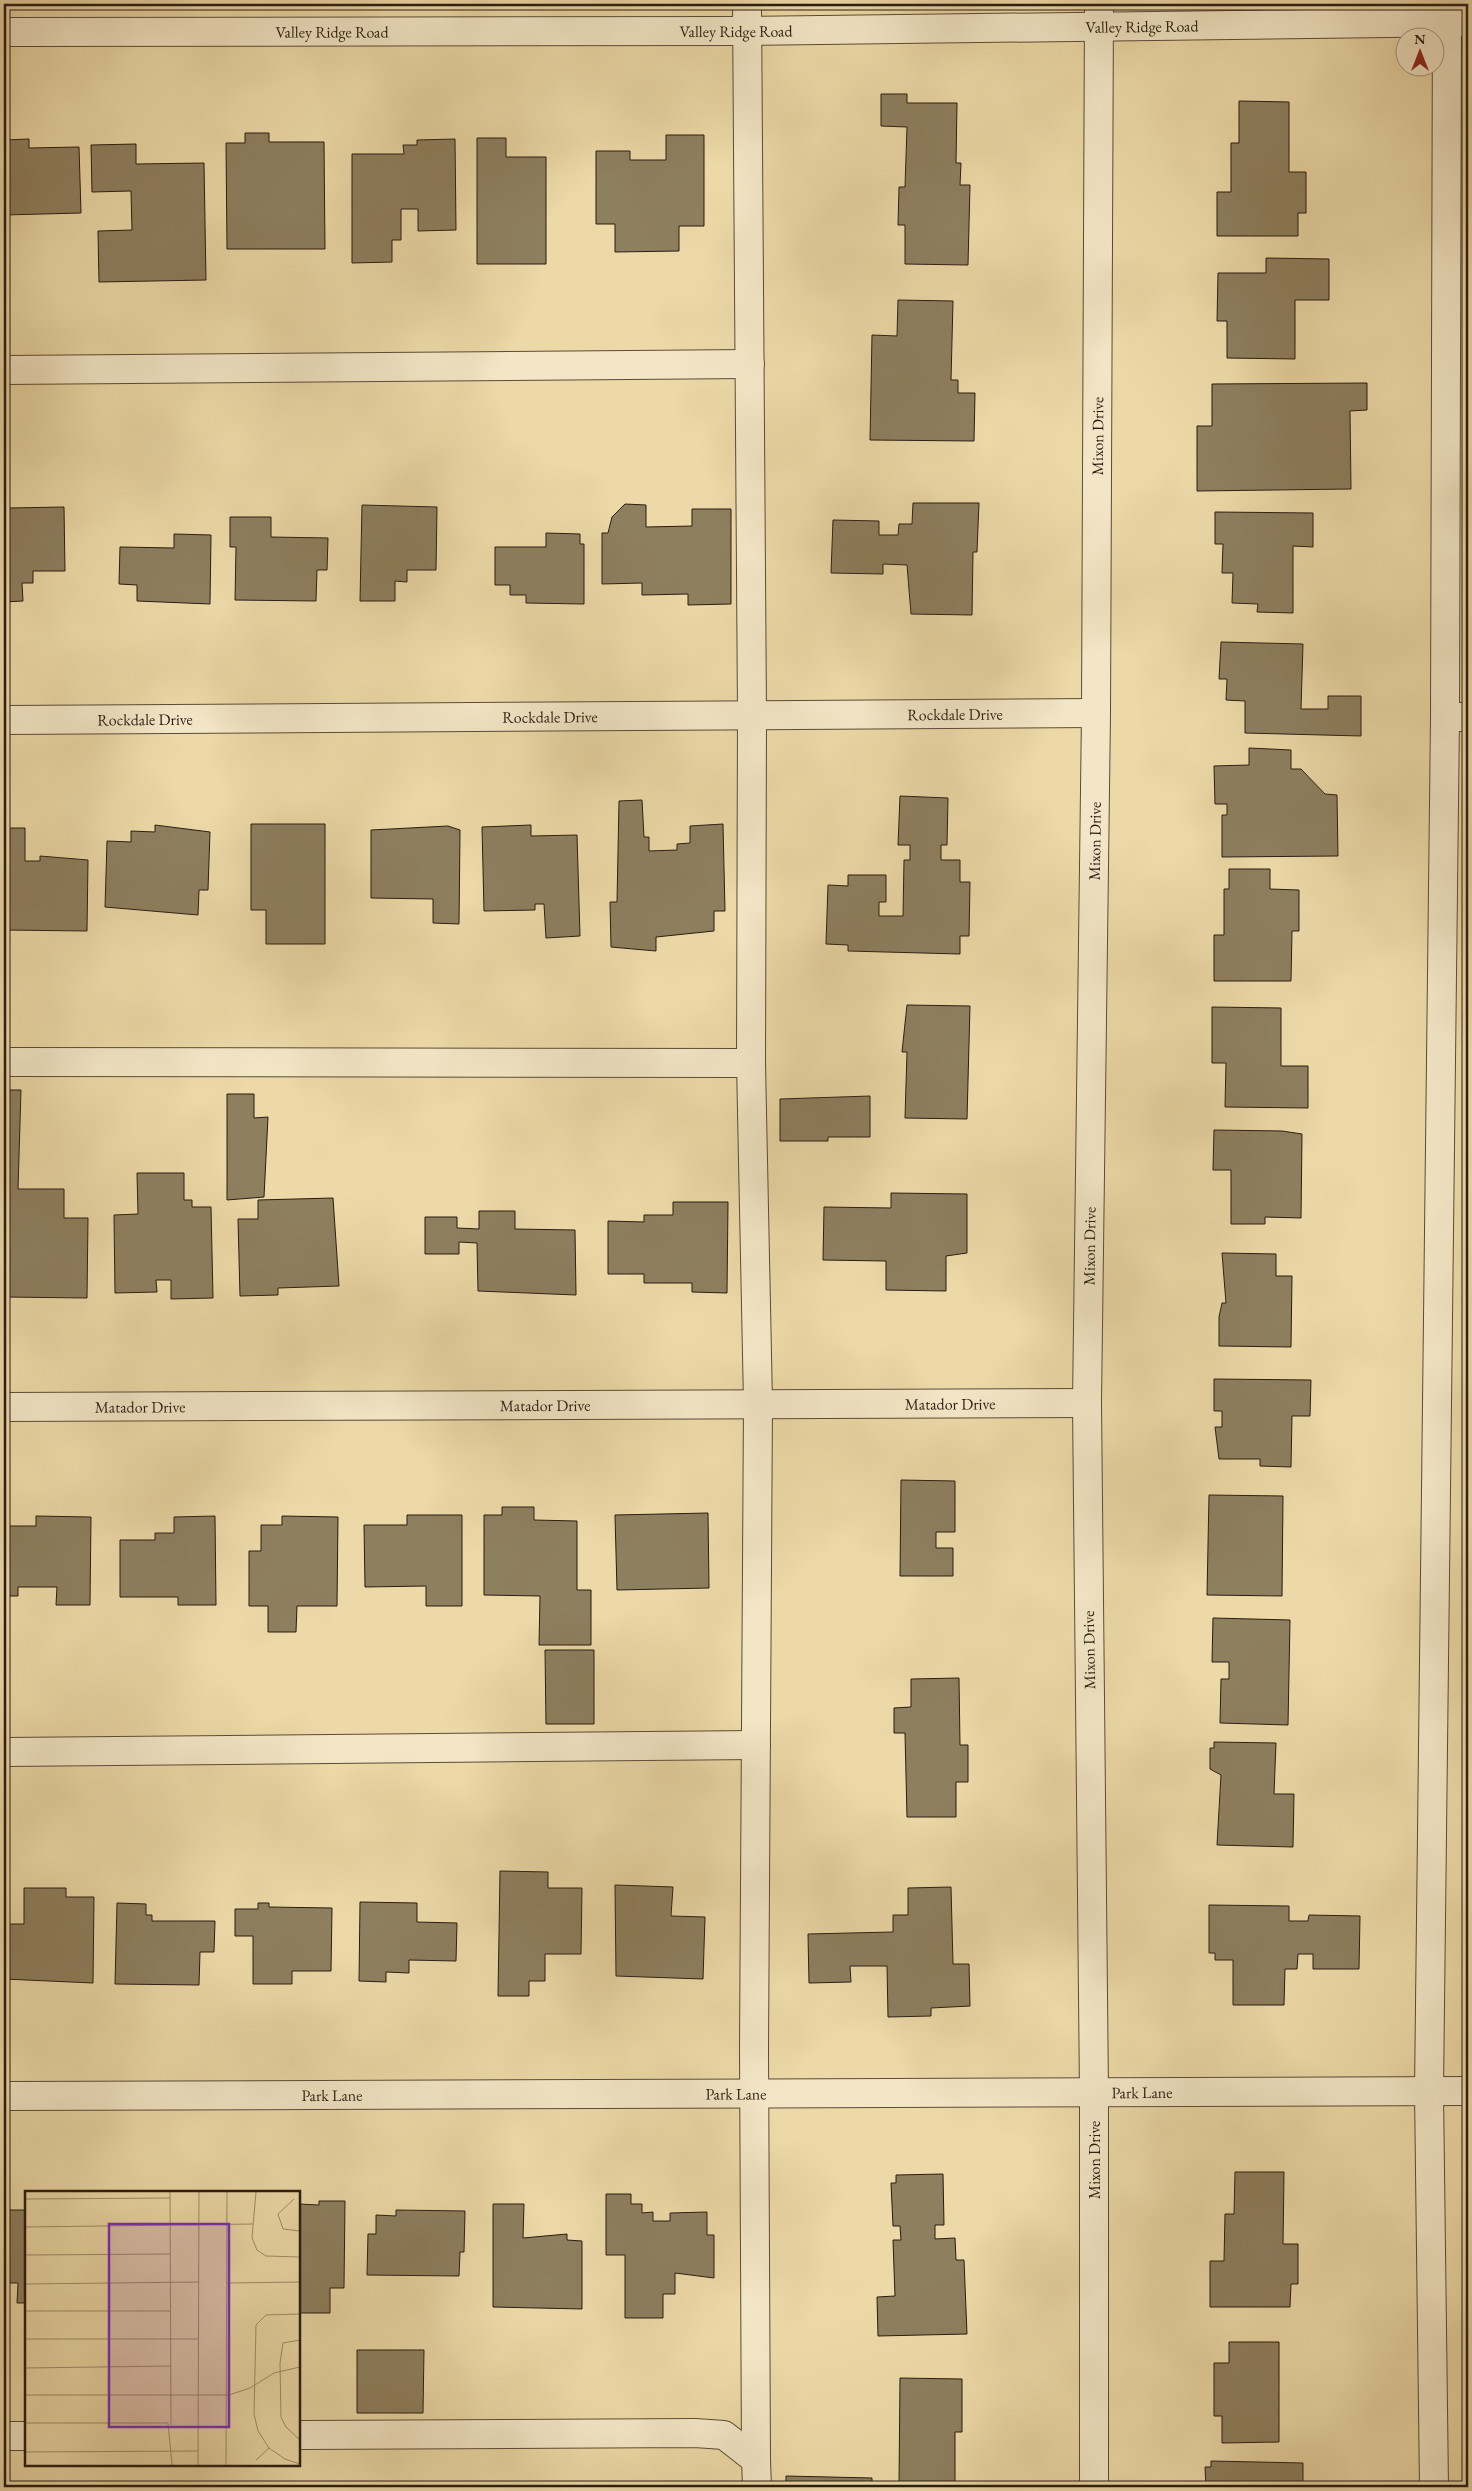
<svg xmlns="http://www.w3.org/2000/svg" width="1472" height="2491" font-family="'EB Garamond',serif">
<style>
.building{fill:#8e7f5f;stroke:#291d12}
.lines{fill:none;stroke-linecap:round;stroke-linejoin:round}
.minor-casing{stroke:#5a4c37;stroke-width:30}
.minor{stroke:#f3e6c6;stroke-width:28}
.labels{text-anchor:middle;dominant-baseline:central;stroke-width:4;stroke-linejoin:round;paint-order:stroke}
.street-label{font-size:16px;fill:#291d12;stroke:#f3e6c6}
.inset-road{fill:none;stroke:#9e8e6b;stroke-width:1}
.view{fill:#7b2cbf;fill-opacity:0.15;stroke:#7b2cbf;stroke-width:2.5}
.inset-edge{fill:none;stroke:#291d12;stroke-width:2.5}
</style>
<rect width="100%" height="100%" fill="#ecd9a7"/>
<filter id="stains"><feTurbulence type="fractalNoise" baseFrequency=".004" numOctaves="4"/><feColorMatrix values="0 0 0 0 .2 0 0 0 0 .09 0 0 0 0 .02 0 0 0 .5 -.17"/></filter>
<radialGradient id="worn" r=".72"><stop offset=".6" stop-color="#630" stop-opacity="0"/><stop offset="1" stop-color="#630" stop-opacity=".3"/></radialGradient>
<!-- building -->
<path class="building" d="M881,94H907V103H957L956,163H961L960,185H970L968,265L905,264V225H898L899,187H905L907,127L881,126Z
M1239,101L1289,102V172H1306V213H1298V236H1217V192H1231V143H1239Z
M245,133H269V142H324L325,249H227L226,143H245Z
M666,135H704V226H679V251L615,252V224H596V151H630V160H666Z
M477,138H506V157H546V264H477Z
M29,139V148L79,147L81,213L4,215V140Z
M455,139L456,230L418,231V209H401V240H392V262L352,263V154H404L403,145H417V140Z
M136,144V164L204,163L206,280L99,282L98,231L132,230L131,191L92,192L91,145Z
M1266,258L1329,259V300H1295V359L1227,358V321H1217L1218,273H1266Z
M898,300L953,301L951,380H958V393H975L974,441L870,440L872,335L897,336Z
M1367,383V410L1350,411L1351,489L1197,491V426H1212V384Z
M4,500H8V508L64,507L65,571H33V583H22L23,601L4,602Z
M913,503H979L977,552H973L972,615L911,614L907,565L883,564V574L831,573L833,520L879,521V535H898L899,524H912Z
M625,504L646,505V527L692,526V509H731V604L688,605V594L642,595V583L602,584V533H608L612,517Z
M362,505L437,507L436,570H407V582L395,581V601H360Z
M1215,512L1313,513V547L1293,546V613L1257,612L1258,604L1232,603L1233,573H1222L1223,544H1215Z
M230,517H271V537L328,538L327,570H317L316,601L235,600L236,547H230Z
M546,533L580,534V544H584V604L526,603V595H510V585H495V547H546Z
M174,534L211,535L210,604L137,601V585L119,584L120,547L174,548Z
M1221,642L1303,644L1301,709H1328V696H1361V736L1245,733V701L1226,700L1227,679H1219Z
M1249,748L1291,750V769H1301L1325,794L1337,795L1338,856L1222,857V815H1227V804H1215L1214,766L1249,765Z
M900,796L948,798L947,845H941V860H960V882H970L969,936H960V954L848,951V945L826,944L828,885L848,886V875H886V902H879V916H903L904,860H910V845H898Z
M642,800L644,837H649V851L677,850V844L690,843V826L723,824L725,911H714V931L656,937V951L611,947L610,902H617L619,801Z
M251,824H325V944H266V910H251Z
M155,825L210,832L208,890H199L198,915L105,907L107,841L131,842V831L155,832Z
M531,825V836L577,835L580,936L546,938L544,904H535V910L484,911L482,827Z
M448,826L460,830L459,924L433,923V899L371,898V830Z
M4,828H25V861H40V856L88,860L87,931L4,930Z
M1229,869H1270V889L1299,890V931H1292L1291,981H1214V935H1224V889H1229Z
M907,1005L970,1006L967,1119L905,1118L907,1052H902Z
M1212,1007L1281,1008V1066H1308V1108L1225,1107L1226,1063H1212Z
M4,1090H21L18,1189H64V1218H88L87,1298L5,1297Z
M227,1094H254V1118L268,1117L264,1197L227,1200Z
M870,1096V1137H828V1141H780V1099Z
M1214,1130L1282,1131L1302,1134L1301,1218L1265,1217V1224H1231V1170H1213Z
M137,1173H184V1200H192V1207H211L213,1298L171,1299V1280H156L157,1292L115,1293L114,1215L138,1214Z
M891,1193L967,1194V1253L946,1256V1291L886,1290V1261L823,1260L824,1207L891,1208Z
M333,1198L339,1286L278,1288V1295L240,1296L238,1219H258V1200Z
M673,1202H728L727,1293L692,1292V1283H644V1274H608V1221L644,1222V1215H673Z
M479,1211H515V1229L575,1230L576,1295L478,1291L477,1243L459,1242V1254H425V1217H457V1228L479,1229Z
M1222,1253L1276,1254V1276H1292L1291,1347L1219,1346V1317L1222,1303H1226Z
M1463,1361H1468V1421V1380H1463Z
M1214,1379L1311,1380L1310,1416H1292L1291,1467L1260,1466V1459H1219L1215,1427H1222V1411H1214Z
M901,1480L955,1481V1532H936V1548H953V1576H900Z
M1209,1495L1283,1496L1282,1596L1207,1595Z
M502,1507H534V1520L577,1521V1590H591V1645H539L540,1596L484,1595V1515H502Z
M708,1513L709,1588L617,1590L615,1515Z
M407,1515H462V1606H426V1586L365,1587L364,1525H407Z
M36,1516L91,1517L90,1605H56L57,1587H18V1596H4V1526H36Z
M215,1516L216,1605H178V1597H120V1540H155V1533H174V1517Z
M282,1516L338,1517L337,1606H297L296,1632H268V1606H249V1551H261V1525H282Z
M1213,1618L1290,1620L1288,1725L1220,1723L1221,1679H1229V1662H1212Z
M545,1650H594V1724H546Z
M959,1678L960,1745H968V1782H956V1817H907L905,1733H894V1708L911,1707V1679Z
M1214,1742L1276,1743L1274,1794H1294L1293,1847L1217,1845L1221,1775L1210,1769V1748H1214Z
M500,1871L548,1872V1888H582L581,1954H545V1981H529V1996H498Z
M615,1885L673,1887L671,1916L705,1917L703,1979L616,1976Z
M951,1887L953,1964H969L970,2006L931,2008V2016L888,2017L887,1966H850L851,1982L809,1983L808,1934L893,1932V1915H908V1888Z
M24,1888H66V1897H94L93,1983L4,1979V1924H24Z
M360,1902L417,1903V1922L457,1923L456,1961L409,1960V1973L386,1972V1982L359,1981Z
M117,1903L146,1904V1915H152V1921H215L214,1952H200L199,1985L115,1984Z
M258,1903H269V1907L332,1908L331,1971H292V1984H253V1936H235V1909H258Z
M1209,1905L1289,1906V1921H1308L1309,1915L1360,1916L1359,1969H1313V1954H1298L1297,1969H1285L1284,2005H1233V1960H1215V1953H1209Z
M1235,2172H1284L1283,2244H1298V2284H1291L1290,2307H1210V2261H1224L1225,2214H1234Z
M943,2174L944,2225H935V2239L955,2238L956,2260H964L967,2334L878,2336L877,2297L895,2296L893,2240H901L900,2226H893L891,2183H896V2175Z
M606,2194H631V2204H642V2213L653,2212V2221H670V2213L707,2212V2235H714V2278L675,2273V2294H663V2318H625V2255H606Z
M319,2201H345L344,2288H330V2313H299V2204L319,2205Z
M493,2204H524L523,2238L567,2234V2240L582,2241V2309L493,2307Z
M9,2210H26V2303H17L18,2283H4V2233H8Z
M396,2210L465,2211L464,2252H460L459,2276L367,2275L368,2234H376V2215L396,2216Z
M1229,2342H1279V2442L1222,2443V2416H1214V2363H1229Z
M357,2350H424L423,2413H357Z
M900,2378L962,2379V2432H955V2485H899Z
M1211,2461L1303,2463V2487H1206L1205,2467H1211Z
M786,2476L872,2478V2487H786Z"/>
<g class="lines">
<defs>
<g id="minor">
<path d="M747,4L752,715L751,1063L758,1403L754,2049L756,2460"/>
<path id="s1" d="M4,32L747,31L1468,22"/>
<path d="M4,370L750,364"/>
<path d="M1445,717H1468"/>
<path id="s2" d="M4,720L1096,713"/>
<path d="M4,1062L751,1063"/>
<path id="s3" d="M4,1407L1087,1403"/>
<path d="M4,1752L756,1745"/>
<path id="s4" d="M4,2096L1468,2091"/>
<path d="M299,2435L695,2433L724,2435L756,2460L757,2487"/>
<path d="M4,2436H26"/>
<path id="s5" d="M1094,2487V2093L1087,1403L1096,713L1099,4"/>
<path d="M1434,2487L1429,2091L1445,717L1447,4"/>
</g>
</defs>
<!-- minor casing -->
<use href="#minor" class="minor-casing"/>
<!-- minor -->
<use href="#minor" class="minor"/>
</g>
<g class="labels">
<!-- street labels -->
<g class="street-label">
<text stroke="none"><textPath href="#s1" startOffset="1138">Valley Ridge Road</textPath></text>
<text stroke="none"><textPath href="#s1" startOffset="328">Valley Ridge Road</textPath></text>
<text stroke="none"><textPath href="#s1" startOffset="732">Valley Ridge Road</textPath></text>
<text stroke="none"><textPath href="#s5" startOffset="2051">Mixon Drive</textPath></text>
<text stroke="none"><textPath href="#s2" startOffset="951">Rockdale Drive</textPath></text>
<text stroke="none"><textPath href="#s2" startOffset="546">Rockdale Drive</textPath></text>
<text stroke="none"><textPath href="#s2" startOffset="141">Rockdale Drive</textPath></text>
<text stroke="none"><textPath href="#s5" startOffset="1646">Mixon Drive</textPath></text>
<text stroke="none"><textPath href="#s5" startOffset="1241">Mixon Drive</textPath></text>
<text stroke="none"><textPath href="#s3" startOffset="946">Matador Drive</textPath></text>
<text stroke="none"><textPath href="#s3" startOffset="541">Matador Drive</textPath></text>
<text stroke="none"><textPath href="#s3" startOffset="136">Matador Drive</textPath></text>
<text transform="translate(1089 1650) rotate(-91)">Mixon Drive</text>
<text stroke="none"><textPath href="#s4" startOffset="1138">Park Lane</textPath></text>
<text stroke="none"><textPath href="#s4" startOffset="732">Park Lane</textPath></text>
<text stroke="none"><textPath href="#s4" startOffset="328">Park Lane</textPath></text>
<text transform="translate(1094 2160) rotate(-90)">Mixon Drive</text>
</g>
</g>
<!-- overview -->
<g transform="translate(25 2191)">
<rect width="275" height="275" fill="#ecd9a7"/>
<path class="inset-road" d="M145,1L146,234M231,1L227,47L232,59L241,65L275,66M0,8L145,7M269,8L253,23L258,38L275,40M0,36L228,33M0,64L145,63M202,92L275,91M0,93L174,91M0,120H145M275,123L241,124L231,134L229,223L233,240L244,257L260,268L275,273M0,148H173M275,149L258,152L255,172L256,226L261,236L275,249M0,177L146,175M0,204H204L225,197L249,182L275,176M0,232H143L147,274M0,261L173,260M231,269L244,257M173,274L174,1M201,274L202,1"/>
<path class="view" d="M84,33H204V236H84Z"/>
<rect width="275" height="275" class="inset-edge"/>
</g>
<!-- margin -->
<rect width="1472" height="2491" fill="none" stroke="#ecd9a7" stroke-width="20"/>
<rect x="5" y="5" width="1462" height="2481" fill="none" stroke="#291d12" stroke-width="2.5"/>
<rect x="10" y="10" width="1452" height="2471" fill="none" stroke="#291d12"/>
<!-- north arrow -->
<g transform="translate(1420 52)"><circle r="24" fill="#f3e6c6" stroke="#a2967e"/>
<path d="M0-4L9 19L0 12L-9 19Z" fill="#8f2418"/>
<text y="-8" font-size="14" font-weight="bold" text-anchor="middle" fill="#291d12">N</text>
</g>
<rect width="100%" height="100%" filter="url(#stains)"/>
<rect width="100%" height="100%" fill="url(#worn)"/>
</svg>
